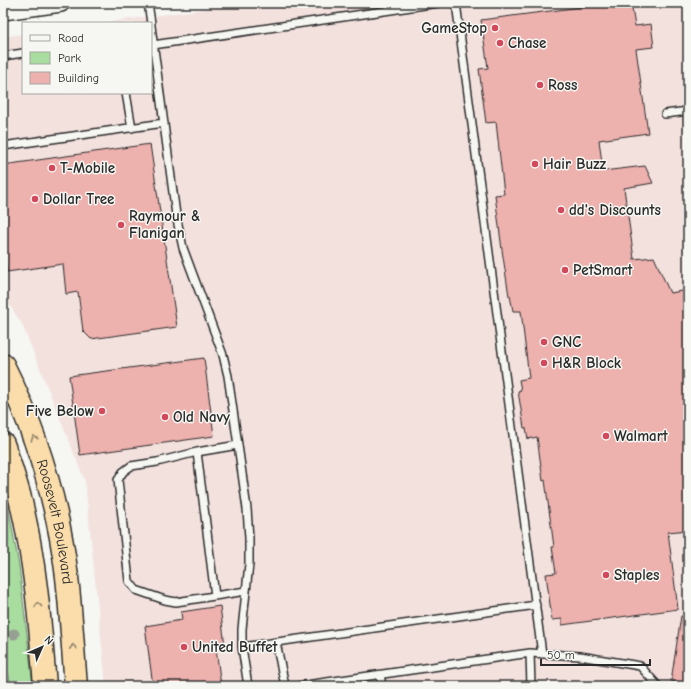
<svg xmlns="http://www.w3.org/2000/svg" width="691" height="689" font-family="'Comic Neue',sans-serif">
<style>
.built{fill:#f3e1de}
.green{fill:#a8dd9f;stroke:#6a8465}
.building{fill:#edb1ae;stroke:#2b2b2b}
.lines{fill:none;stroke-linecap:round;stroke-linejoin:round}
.service-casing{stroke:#2b2b2b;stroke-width:10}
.tertiary-casing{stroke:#2b2b2b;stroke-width:20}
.trunk-casing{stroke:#2b2b2b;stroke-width:25}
.service{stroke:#f6f6f2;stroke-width:7}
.tertiary{stroke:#f6f6f2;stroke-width:17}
.trunk{stroke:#faddab;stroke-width:22}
.tree{fill:#979f94}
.oneway{stroke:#92846b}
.poi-dot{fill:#d1495b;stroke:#f6f6f2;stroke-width:1.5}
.labels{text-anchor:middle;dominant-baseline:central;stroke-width:3;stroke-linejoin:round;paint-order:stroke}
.poi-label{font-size:15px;font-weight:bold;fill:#2b2b2b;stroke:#f6f6f2;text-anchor:start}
.street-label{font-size:15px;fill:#2b2b2b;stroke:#f6f6f2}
</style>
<rect width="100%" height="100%" fill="#f6f6f2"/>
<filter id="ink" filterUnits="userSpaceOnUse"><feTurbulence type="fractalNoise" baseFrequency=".025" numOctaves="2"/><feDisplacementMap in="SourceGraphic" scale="8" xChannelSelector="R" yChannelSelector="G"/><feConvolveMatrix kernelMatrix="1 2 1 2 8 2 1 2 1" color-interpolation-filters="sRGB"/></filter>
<g filter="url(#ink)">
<!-- built -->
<path class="built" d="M248,3H688V686H106L85,481L22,324L3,295V37L23,34V93H151V23H102Z"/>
<!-- green -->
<path class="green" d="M3,487L6,495L19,566L33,686H11L3,650Z"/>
<!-- building -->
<path class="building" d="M612,3H631L635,26L651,24L654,47L636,49L648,133L599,140L603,171L645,166L653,183L624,188L634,259L654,257L670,293L688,290V530L668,532L678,609L562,625V619L552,620L546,574L556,573L552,547H554L545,480L543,481L537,437L528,439L526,428H524L518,391L521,390L519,380L529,378L521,311H513L510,296H509L502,250L495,195L504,194L496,122L486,123L479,69L488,68L481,20Z
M150,144L177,327L91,339L83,331L78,292L66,294L63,264L7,272L3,242V165Z
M204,358L214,436L80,455L69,376Z
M220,606L225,646L216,648L221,686H153L145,626L182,620L181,612Z
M681,616L688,617V684L671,681Z"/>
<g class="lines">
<defs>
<path id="service" d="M148,3L151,23
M456,3L542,654
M151,26L176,215L183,248L223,355L228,376L238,445L247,509L249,538V564L242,629V647L248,686
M153,45L438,3
M3,56L23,53
M126,93L132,128
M665,114L688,111
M3,146L164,123
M238,445L197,452L157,462L131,466L123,472L118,480L129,581L136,590L165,600L176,602L246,591
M197,452L215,596
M276,642L285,686
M242,647L536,605
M530,653L531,686
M380,675L382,686
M299,686L530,653L580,656L640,666L658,686"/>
<path id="tertiary" d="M3,11L61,3"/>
<g id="trunk">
<path id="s1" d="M3,365C36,431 58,504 67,577C71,613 73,650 76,686"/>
<path d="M3,444C9,461 14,477 19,494C35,557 40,621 45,686"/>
</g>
</defs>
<!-- service casing -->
<use href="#service" class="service-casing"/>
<!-- tertiary casing -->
<use href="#tertiary" class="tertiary-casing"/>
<!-- trunk casing -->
<use href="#trunk" class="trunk-casing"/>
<!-- service -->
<use href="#service" class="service"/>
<!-- tertiary -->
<use href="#tertiary" class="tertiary"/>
<!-- trunk -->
<use href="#trunk" class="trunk"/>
</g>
<!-- trees -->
<circle class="tree" cx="14" cy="634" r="5.5"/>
<!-- one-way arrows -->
<defs><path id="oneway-chevron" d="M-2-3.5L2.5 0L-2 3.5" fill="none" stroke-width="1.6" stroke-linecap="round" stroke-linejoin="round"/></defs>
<g class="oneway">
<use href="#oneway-chevron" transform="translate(34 438) rotate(-109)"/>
<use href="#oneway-chevron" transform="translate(38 605) rotate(-96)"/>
<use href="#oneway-chevron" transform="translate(73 647) rotate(-94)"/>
</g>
</g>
<!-- markers -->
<g class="poi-dot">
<circle cx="495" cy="28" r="4"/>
<circle cx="500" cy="43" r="4"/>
<circle cx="540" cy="85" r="4"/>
<circle cx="535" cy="164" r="4"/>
<circle cx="52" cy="168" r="4"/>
<circle cx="35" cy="199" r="4"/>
<circle cx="561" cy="210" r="4"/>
<circle cx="121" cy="225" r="4"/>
<circle cx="565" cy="270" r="4"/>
<circle cx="544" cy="342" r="4"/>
<circle cx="544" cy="363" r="4"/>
<circle cx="102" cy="411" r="4"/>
<circle cx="165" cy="417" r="4"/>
<circle cx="606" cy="436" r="4"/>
<circle cx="606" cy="575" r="4"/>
<circle cx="184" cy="647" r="4"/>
</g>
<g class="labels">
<!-- poi labels -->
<g class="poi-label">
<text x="487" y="28" text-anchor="end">GameStop</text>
<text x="508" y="43">Chase</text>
<text x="548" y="85">Ross</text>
<text x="543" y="164">Hair Buzz</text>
<text x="60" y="168">T-Mobile</text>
<text x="43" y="199">Dollar Tree</text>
<text x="569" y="210">dd's Discounts</text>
<text x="129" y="216">Raymour &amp;<tspan x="129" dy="17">Flanigan</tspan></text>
<text x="573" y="270">PetSmart</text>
<text x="552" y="342">GNC</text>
<text x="552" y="363">H&amp;R Block</text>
<text x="94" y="411" text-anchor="end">Five Below</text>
<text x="173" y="417">Old Navy</text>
<text x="614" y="436">Walmart</text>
<text x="614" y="575">Staples</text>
<text x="192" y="647">United Buffet</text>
</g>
<!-- street labels -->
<g class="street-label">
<text stroke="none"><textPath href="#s1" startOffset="166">Roosevelt Boulevard</textPath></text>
</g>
</g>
<!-- margin -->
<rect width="691" height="689" fill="none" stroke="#f6f6f2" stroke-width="16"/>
<rect x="8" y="8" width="675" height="673" fill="none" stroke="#2b2b2b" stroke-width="1.5" filter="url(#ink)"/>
<!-- legend -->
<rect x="22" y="22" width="130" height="72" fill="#f6f6f2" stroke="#a5a5a2"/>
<rect x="30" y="35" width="20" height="6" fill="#f6f6f2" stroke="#a5a5a2"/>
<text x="58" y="42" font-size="12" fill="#2b2b2b">Road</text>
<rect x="30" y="52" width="20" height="12" fill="#a8dd9f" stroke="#a5a5a2"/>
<text x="58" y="62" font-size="12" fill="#2b2b2b">Park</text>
<rect x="30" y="72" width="20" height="12" fill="#edb1ae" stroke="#a5a5a2"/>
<text x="58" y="82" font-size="12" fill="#2b2b2b">Building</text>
<!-- north arrow -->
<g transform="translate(42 647) rotate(45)" stroke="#f6f6f2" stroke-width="3" paint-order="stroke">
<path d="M0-3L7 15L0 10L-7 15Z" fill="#2b2b2b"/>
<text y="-6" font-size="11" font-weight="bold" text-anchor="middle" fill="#2b2b2b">N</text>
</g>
<!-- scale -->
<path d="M541 659v6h109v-6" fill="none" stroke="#2b2b2b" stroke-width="2"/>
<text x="547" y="659" font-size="12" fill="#2b2b2b" stroke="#f6f6f2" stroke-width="3" paint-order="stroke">50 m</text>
</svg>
